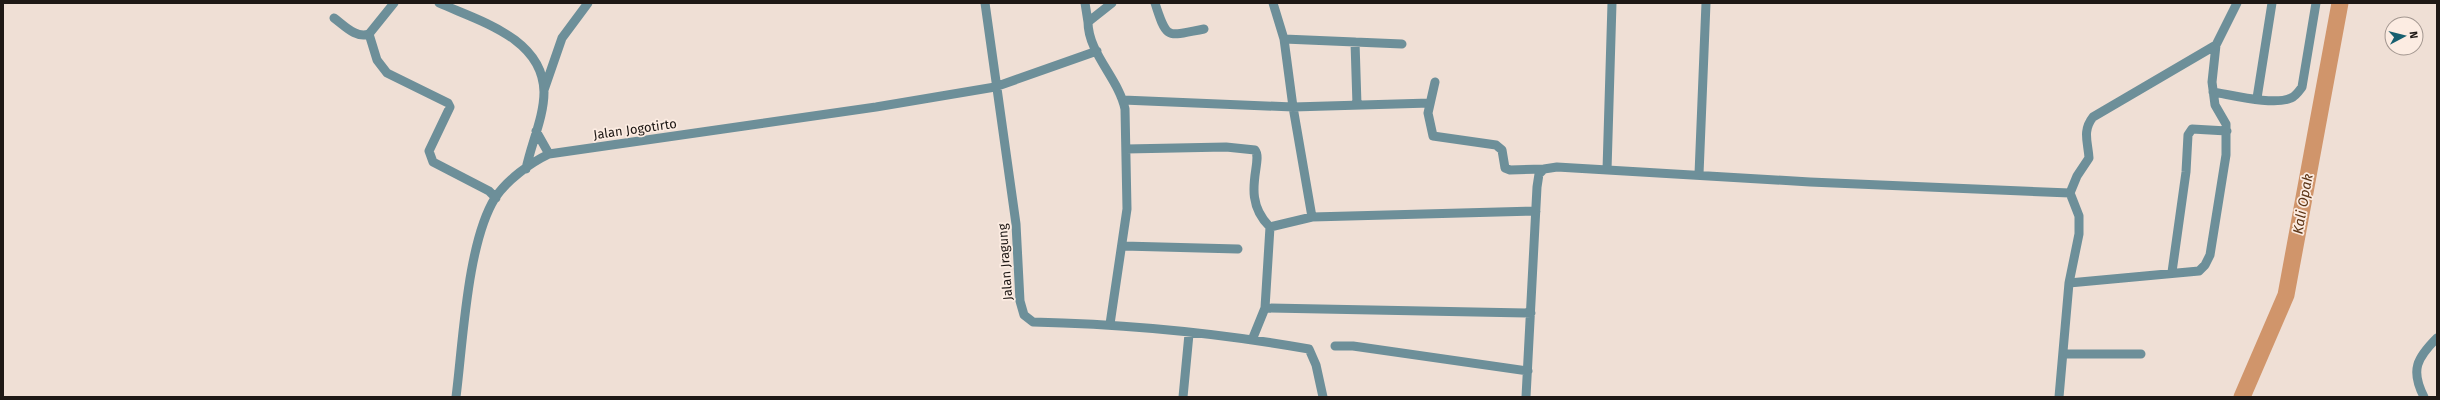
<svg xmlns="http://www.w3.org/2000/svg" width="2440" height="400" font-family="'Fira Sans',sans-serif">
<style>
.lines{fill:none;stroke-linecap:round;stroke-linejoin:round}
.river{stroke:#d0956b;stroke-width:17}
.minor{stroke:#6d8f99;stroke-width:9}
.labels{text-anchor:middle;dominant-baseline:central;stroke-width:3.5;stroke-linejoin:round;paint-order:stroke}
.street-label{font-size:13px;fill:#1e1815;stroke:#fcece2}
.water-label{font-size:14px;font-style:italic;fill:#5c3415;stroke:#fcece2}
</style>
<rect width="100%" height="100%" fill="#efdfd5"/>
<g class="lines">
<!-- river -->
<path class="river" d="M2242,397L2286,295L2340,3"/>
<!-- minor -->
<path class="minor" d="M439,3C479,21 543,38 544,92C544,117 531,144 526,169
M985,3L1016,224L1020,301L1024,315L1033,322C1125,324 1218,333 1309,349L1316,365L1323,397
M1085,3L1088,22
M1155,3C1167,41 1167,36 1204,29
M1273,3L1284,39L1293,107L1312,217
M334,18C344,25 356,39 369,34L394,3
M369,34L377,60L387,73L448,103L450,107L429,151L433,162L489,191L496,198
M1284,39L1402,44
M1355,42L1357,105
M1435,82L1428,113L1433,136L1496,145L1502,150L1505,168L1510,170L1544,169
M544,90L562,38L588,3
M2213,92C2232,95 2275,106 2291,98C2296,96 2299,91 2302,87L2316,3
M2257,98L2272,3
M1123,100L1293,107L1430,103
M536,131L549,154
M1126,149L1226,147L1255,150C1264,161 1239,197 1270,227
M1607,170L1612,3
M1699,174L1706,3
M1123,246L1238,249
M2172,272L2186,172L2188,135L2192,129L2227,131
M2069,283L2199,271L2205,265L2210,255L2226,155V124L2215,105L2212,82L2216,45
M1265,308L1531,313
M1110,324L1127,209L1125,109C1119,79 1088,53 1088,22L1112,3
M1252,340L1265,308L1270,227L1312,217L1536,211
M1335,346H1353L1528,371
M2063,354H2141
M456,397C463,343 467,243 495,198C507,180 530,163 549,154L876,107L995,87L1097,51
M1183,397L1189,334
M1526,397L1537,187L1539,174L1544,169L1557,167L1810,182L2070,193
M2059,397L2069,283L2079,234V216L2070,193L2077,176L2089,158C2088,142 2082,131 2093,117L2216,45L2237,3
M2424,397C2410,370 2417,358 2437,338"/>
</g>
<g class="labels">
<!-- street labels -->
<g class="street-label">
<text transform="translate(635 129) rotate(-8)">Jalan Jogotirto</text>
<text transform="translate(1005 262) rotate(-94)">Jalan Jragung</text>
</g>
<!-- water labels -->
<g class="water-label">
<text transform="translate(2303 204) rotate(-80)">Kali Opak</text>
</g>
</g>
<!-- border -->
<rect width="2440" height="400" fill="none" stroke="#1e1815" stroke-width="8"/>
<!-- north arrow -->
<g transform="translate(2404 36) rotate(83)"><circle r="19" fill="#fcece2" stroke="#a39790"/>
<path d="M0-3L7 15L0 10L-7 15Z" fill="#175f6f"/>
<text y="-6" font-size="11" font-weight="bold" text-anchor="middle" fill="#1e1815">N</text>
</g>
</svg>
